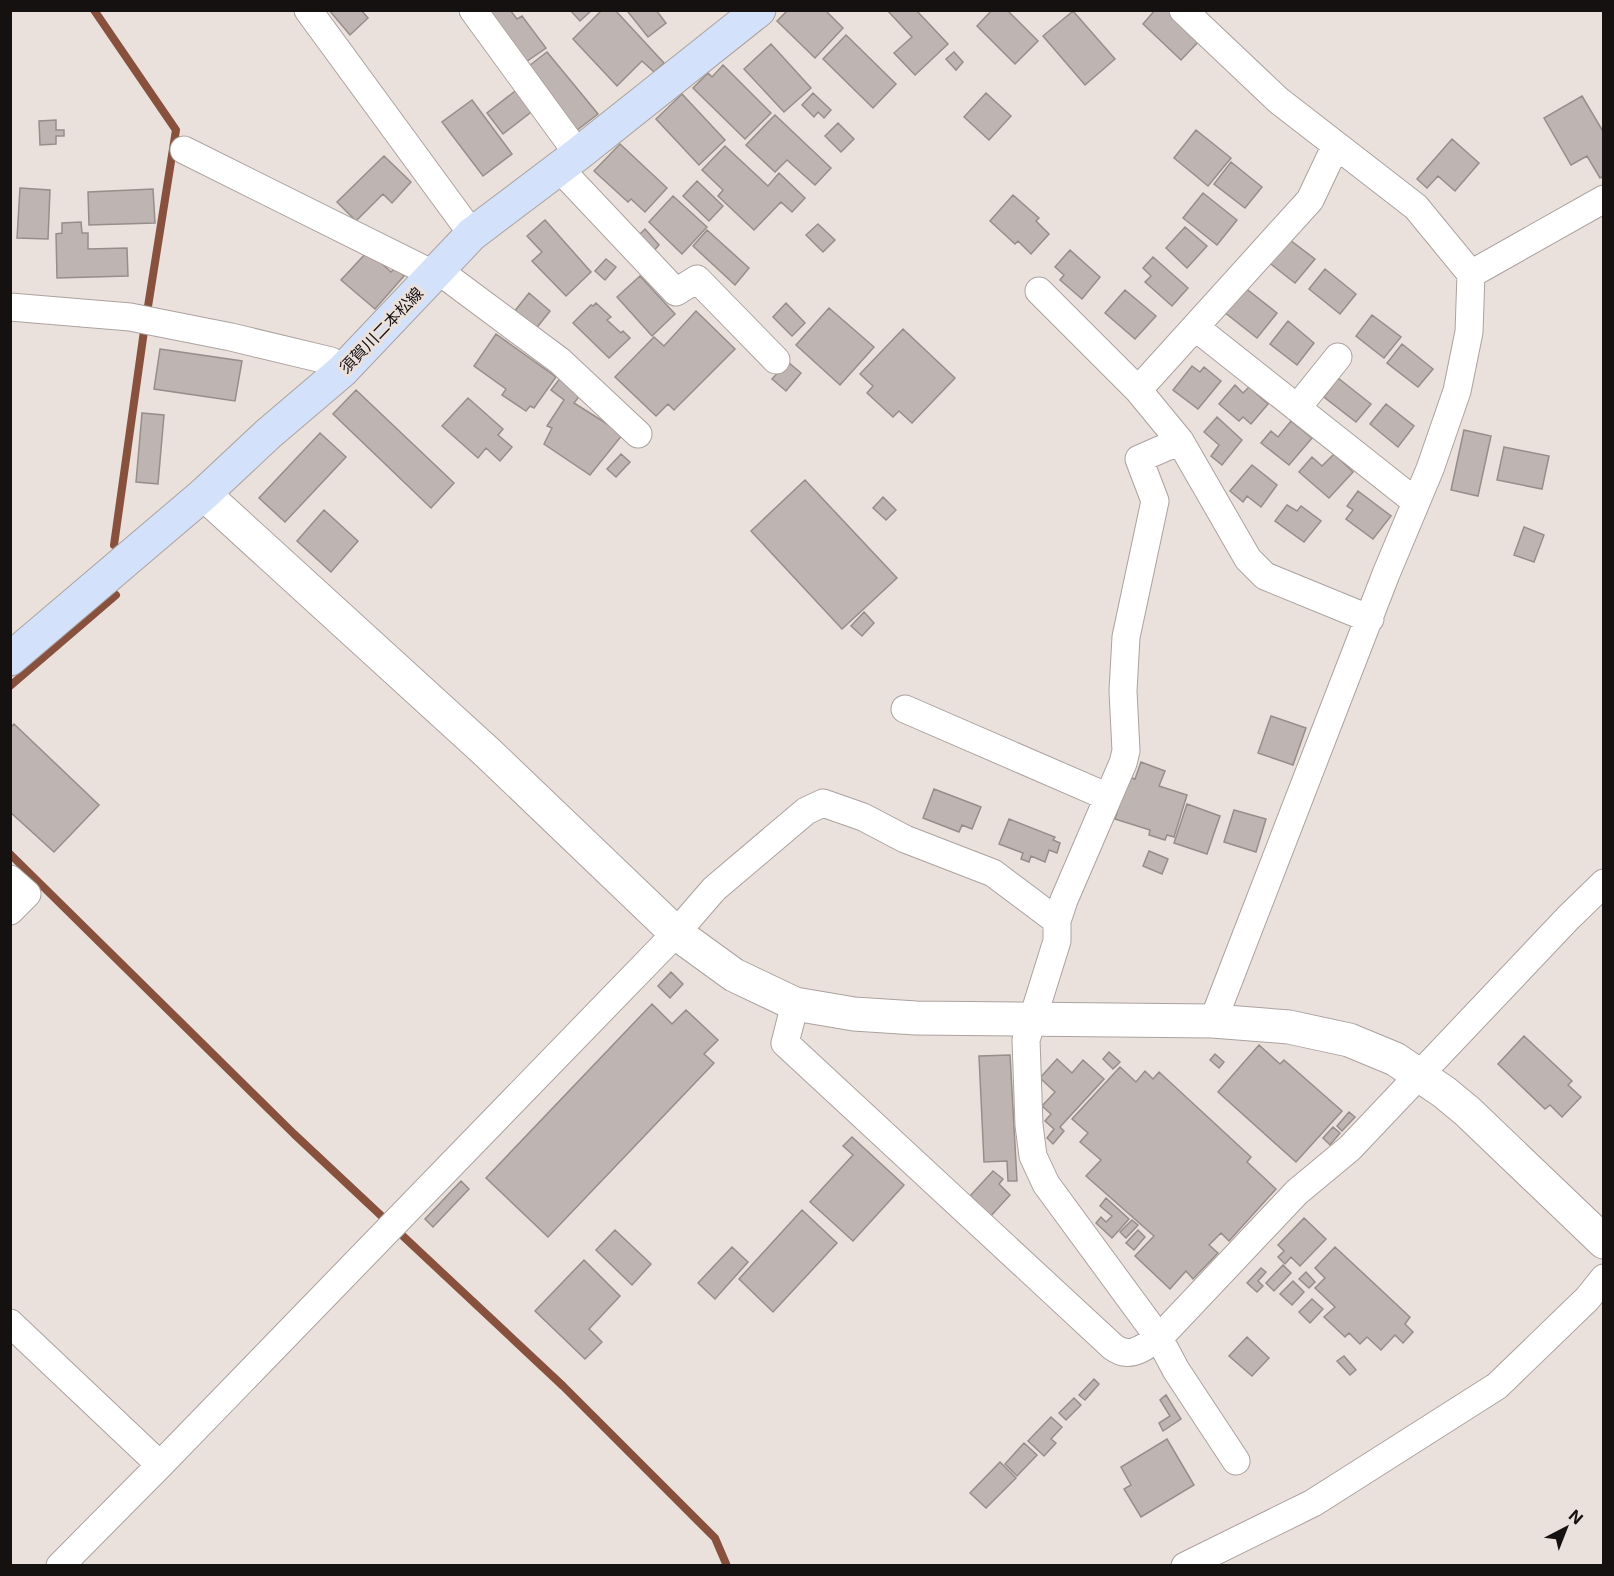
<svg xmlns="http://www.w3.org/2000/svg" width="1614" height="1576" font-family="Inter,'Noto Sans JP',sans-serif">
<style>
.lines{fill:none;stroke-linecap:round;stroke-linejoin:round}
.stream{stroke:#88513e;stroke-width:8}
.building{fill:#beb4b1;stroke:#978e8a;stroke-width:1.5}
.minor-casing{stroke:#aba29f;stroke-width:29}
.tertiary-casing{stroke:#aba29f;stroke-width:35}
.secondary-casing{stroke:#aba29f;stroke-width:35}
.minor{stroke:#fff;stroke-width:27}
.tertiary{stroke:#fff;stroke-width:33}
.secondary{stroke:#d3e2fa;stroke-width:33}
.labels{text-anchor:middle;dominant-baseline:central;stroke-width:6;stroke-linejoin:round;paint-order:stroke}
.street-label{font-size:16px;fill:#151110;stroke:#eae0dc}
</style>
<rect width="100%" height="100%" fill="#eae0dc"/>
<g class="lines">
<!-- stream -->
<path class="stream" d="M94,10L176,130L143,338L114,545
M10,686L116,595
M10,854L294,1134L563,1386L715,1538L727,1566"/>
</g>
<!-- building -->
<path class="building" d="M329,10H361L368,18L350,35Z
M482,10H510L517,19L522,16L546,48L523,64Z
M570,10H592L580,21Z
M602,10H615L664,63L654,72L642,61L617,86L573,39Z
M629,10H656L666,23L648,37L628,12Z
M788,10H825L843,28L815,58L777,21Z
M887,10H916L948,44L915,75L894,53L912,37Z
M992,10H1007L1038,41L1015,64L977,26Z
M1155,10H1170L1201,39L1181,60L1143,24Z
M1073,11L1115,59L1085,85L1043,36Z
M846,35L896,84L873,108L823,59Z
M771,44L811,88L784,112L744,69Z
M547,52L598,114L576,131L525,69Z
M954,52L963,62L956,70L946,59Z
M723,65L771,113L745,139L693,88L708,73L712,77Z
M519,88L535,109L503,134L487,113Z
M813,93L831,110L824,118L818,112L814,117L802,105Z
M986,93L1011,116L989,140L964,117Z
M682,94L725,140L699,165L656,119Z
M1582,96L1604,133V176L1600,178L1587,156L1571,165L1544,118Z
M472,100L512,154L483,176L442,122Z
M775,115L831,168L815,185L787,160L775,172L746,145Z
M56,120V130H64V136H56V144L40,145L39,121Z
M838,123L854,139L841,152L825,136Z
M1196,130L1231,158L1208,186L1174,158Z
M1452,139L1479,163L1455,191L1438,176L1427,188L1417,179Z
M620,144L667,188L645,212L631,199L628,202L594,171Z
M725,146L768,186L779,173L805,198L792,212L781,202L754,230L718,196L723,190L702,170Z
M384,156L411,182L392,203L383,194L356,221L337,202Z
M1231,162L1262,187L1245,208L1214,184Z
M697,181L723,206L709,221L683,196Z
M20,188L50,190L48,239L17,238Z
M153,189L155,223L89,225L88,192Z
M1203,193L1237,220L1217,245L1183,218Z
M1013,195L1039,218L1036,221L1049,234L1031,254L1018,241L1015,244L990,221Z
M673,196L707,227L682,254L649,222Z
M545,220L591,272L566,296L532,261L542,252L527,236Z
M81,222L82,233H88V249L127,248L128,276L57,278L56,234L62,233V223Z
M818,224L835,240L823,252L806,235Z
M1185,227L1207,246L1187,268L1166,248Z
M645,229L659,245L650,255L634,240Z
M707,230L749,268L735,285L693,246Z
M1286,237L1315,259L1295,283L1267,261Z
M1070,250L1100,277L1082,299L1060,280L1064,275L1055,267Z
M368,251L391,272L395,268L404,276L375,309L341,280Z
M1153,257L1188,288L1172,306L1145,282L1151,276L1143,268Z
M606,259L616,267L605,280L595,271Z
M1325,269L1356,294L1340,314L1309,289Z
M640,276L675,314L652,336L617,297Z
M1244,287L1277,313L1257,338L1224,312Z
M1125,290L1156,316L1135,339L1105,313Z
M529,293L550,311L535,330L514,312Z
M596,303L611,317L607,320L621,333L623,331L630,338L609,358L573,323L591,305L593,306Z
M786,303L805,323L792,336L773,317Z
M829,308L874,347L840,385L796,345Z
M696,311L735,349L674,410L668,404L656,416L615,377L654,337L664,346Z
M1372,315L1401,337L1384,358L1356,336Z
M1288,321L1314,343L1297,365L1270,344Z
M903,329L955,378L912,423L899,411L893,417L867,393L873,386L860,374Z
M496,334L556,377L534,408L530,406L526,411L502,395L506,389L474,366Z
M1402,344L1433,369L1418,387L1387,363Z
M160,349L242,361L235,401L154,389Z
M788,362L801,373L786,391L772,379Z
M1192,366L1200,372L1204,367L1221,381L1198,409L1173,390Z
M561,377L582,393L574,403L623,434L590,475L544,444L552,428L547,426L564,400L551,390Z
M1338,378L1371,404L1356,422L1324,397Z
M1235,385L1243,393L1249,387L1268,404L1251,424L1243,417L1239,421L1219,404Z
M356,390L454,483L431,508L333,414Z
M468,398L503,429L498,435L512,447L500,461L486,448L478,458L442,426Z
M1386,404L1414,426L1398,447L1370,424Z
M142,413L164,415L158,484L136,482Z
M1217,417L1242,440L1222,465L1211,456L1219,445L1204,432Z
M1291,421L1312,438L1289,465L1261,443L1271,431L1278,437Z
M1464,430L1491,436L1478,496L1451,490Z
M320,433L346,457L285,522L259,498Z
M1504,447L1549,456L1542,489L1497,480Z
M621,454L630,462L616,477L607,469Z
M1334,454L1353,472L1329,498L1299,472L1312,457L1322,466Z
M1252,465L1277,485L1261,507L1247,496L1243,502L1230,491Z
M805,480L897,578L842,629L751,531Z
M1358,491L1391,516L1373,539L1346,519L1353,510L1347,506Z
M883,497L896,510L886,520L873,508Z
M1287,505L1297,511L1301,506L1321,521L1304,542L1275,521Z
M324,510L358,541L331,572L297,541Z
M1524,527L1544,535L1534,562L1514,555Z
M864,612L874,623L862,636L851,626Z
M1271,716L1306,728L1293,765L1258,753Z
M14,724L99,805L54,852L10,812V728Z
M1141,762L1165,771L1159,786L1187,795L1174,837L1167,835L1165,840L1149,835L1150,830L1115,819L1128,777L1135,779Z
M934,789L981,807L972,829L962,825L959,832L923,818Z
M1187,804L1220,816L1207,854L1174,843Z
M1234,810L1266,819L1256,852L1224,842Z
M1009,819L1055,837L1053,840L1060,843L1057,853L1049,850L1045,862L1031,856L1029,862L1021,859L1023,853L999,844Z
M1149,851L1168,859L1162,874L1143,866Z
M671,972L683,984L670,998L658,986Z
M652,1004L672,1024L686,1010L718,1040L704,1054L714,1063L548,1237L486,1178Z
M1524,1036L1572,1081L1568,1085L1581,1097L1562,1117L1550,1105L1545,1109L1498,1064Z
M1259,1045L1280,1064L1284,1060L1342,1111L1296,1162L1218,1092Z
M1109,1052L1120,1062L1113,1069L1103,1059Z
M1215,1054L1224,1062L1219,1068L1210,1060Z
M1010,1055L1017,1181H1008L1007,1161L984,1162L979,1056Z
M1057,1059L1072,1073L1083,1060L1104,1079L1060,1127L1064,1131L1053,1144L1047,1138L1054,1129L1045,1121L1051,1114L1042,1106L1055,1092L1040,1078Z
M1120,1067L1136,1082L1145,1071L1153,1079L1159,1072L1251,1157L1247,1162L1276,1189L1229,1241L1221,1233L1209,1245L1218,1253L1193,1279L1186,1271L1170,1289L1135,1256L1154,1236L1086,1176L1101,1160L1080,1142L1088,1133L1072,1119Z
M1349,1112L1355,1117L1342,1131L1337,1126Z
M1333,1127L1340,1133L1330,1145L1323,1138Z
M852,1137L904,1185L853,1241L810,1202L853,1155L843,1146Z
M993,1171L1003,1179L999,1184L1010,1195L989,1218L975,1204L977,1202L970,1196Z
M461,1181L469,1189L433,1227L425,1219Z
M1106,1198L1129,1219L1112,1238L1096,1223L1101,1217L1106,1222L1112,1216L1100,1206Z
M802,1210L837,1243L773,1312L739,1279Z
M1304,1218L1326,1239L1300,1266L1291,1257L1285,1264L1278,1257L1284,1251L1278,1245Z
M1132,1220L1138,1225L1126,1238L1120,1232Z
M615,1230L651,1264L632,1285L596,1250Z
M1138,1230L1145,1237L1134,1250L1126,1243Z
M732,1247L748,1262L715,1299L698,1283Z
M1335,1247L1410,1317L1405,1324L1413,1332L1403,1343L1395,1335L1381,1350L1367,1337L1360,1344L1349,1333L1345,1337L1324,1317L1335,1307L1315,1288L1325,1278L1315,1268Z
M584,1260L620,1296L589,1329L602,1342L585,1359L535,1311Z
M1283,1265L1291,1273L1274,1291L1266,1283Z
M1261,1268L1266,1272L1258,1281L1263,1286L1257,1292L1247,1283Z
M1306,1272L1315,1282L1309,1288L1299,1279Z
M1293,1281L1304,1292L1292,1305L1280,1294Z
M1312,1299L1323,1309L1310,1323L1299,1312Z
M1247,1337L1269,1358L1252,1376L1229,1356Z
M1344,1356L1356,1370L1350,1375L1337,1361Z
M1094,1379L1099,1384L1085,1400L1079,1395Z
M1166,1395L1181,1419L1163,1431L1159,1423L1170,1416L1160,1400Z
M1074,1398L1081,1405L1066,1420L1059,1413Z
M1051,1417L1062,1427L1051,1439L1056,1443L1044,1456L1028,1441Z
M1167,1439L1194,1485L1141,1517L1124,1489L1131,1485L1121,1467Z
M1024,1443L1037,1455L1017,1476L1005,1464Z
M1000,1462L1016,1478L986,1508L970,1493Z"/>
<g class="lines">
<defs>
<path id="minor" d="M308,10L472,234
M473,10L578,154
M1183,10L1278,100L1416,207L1471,274L1469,332L1457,391L1430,469L1386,574L1213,1021
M184,150L435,275
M559,168L676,292L697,279L776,360
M439,271L560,361L638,434
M1471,274L1604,199
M1039,291L1138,390L1180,441L1248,559L1265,576L1370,619
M10,307L130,317L231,337L331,361L342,371
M1195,327L1416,502
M1138,390L1310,200L1336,145
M1297,408L1338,357
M1180,441L1139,459L1155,501L1126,637L1123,691L1126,751L1123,763L1064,900L1057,921V941L1026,1040L1029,1125L1033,1156L1046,1184L1159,1338L1176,1370L1236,1461
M905,709L1108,797
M10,879L27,894L10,911
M795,1004L785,1043L1113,1347C1130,1360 1144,1347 1159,1338L1297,1192L1350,1148L1568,918L1604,883
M10,1323L160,1465
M60,1566L160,1465L676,933L714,889L806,811L823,803L863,817L905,839L993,873L1057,921
M1185,1566L1313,1503L1497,1386L1587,1299L1604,1278"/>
<path id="tertiary" d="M204,494L489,754L676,933L734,975L795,1004L854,1014L916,1018L1213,1021L1289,1027L1349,1040L1395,1059L1444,1092L1467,1111L1604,1242"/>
<path id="secondary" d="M10,659L204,494L268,434L342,371L472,234L578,154L759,10"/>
</defs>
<!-- minor casing -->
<use href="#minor" class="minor-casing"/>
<!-- tertiary casing -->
<use href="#tertiary" class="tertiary-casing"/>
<!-- secondary casing -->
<use href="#secondary" class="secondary-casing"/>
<!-- minor -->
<use href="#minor" class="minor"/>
<!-- tertiary -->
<use href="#tertiary" class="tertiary"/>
<!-- secondary -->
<use href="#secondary" class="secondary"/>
</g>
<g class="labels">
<!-- street labels -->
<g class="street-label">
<text transform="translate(381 330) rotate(-46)">須賀川二本松線</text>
</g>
</g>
<!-- border -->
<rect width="1614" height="1576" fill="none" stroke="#151110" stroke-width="24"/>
<!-- north arrow -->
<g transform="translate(1566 1528) rotate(42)" stroke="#eae0dc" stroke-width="4.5" paint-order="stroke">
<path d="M0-4.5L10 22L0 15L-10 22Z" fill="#151110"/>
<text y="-9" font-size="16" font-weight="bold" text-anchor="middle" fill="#151110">N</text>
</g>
</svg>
